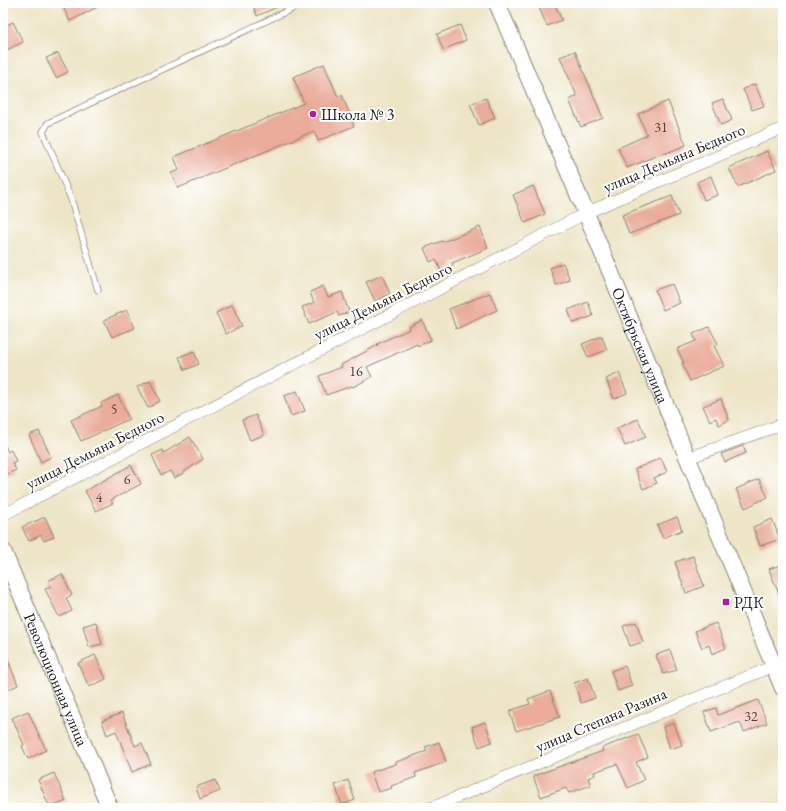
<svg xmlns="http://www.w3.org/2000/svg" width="786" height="811" font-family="'EB Garamond',serif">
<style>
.building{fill:#eaab9a}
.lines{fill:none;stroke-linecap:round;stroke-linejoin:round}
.lane-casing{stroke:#858072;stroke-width:7}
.street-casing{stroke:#858072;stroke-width:12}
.secondary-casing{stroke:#858072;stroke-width:18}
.lane{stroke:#fff;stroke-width:5.5}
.street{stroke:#fff;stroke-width:11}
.secondary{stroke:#fff;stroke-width:16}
.poi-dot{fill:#b5179e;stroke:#fff;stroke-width:1.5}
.labels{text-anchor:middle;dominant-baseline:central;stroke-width:4;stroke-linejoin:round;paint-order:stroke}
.number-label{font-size:14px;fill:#50403c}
.poi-label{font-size:16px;fill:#1c1c1c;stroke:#fff;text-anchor:start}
.street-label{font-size:16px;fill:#1c1c1c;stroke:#fff}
</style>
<rect width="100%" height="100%" fill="#fff"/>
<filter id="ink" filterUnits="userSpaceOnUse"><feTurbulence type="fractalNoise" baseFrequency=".025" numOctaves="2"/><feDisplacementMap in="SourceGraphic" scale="8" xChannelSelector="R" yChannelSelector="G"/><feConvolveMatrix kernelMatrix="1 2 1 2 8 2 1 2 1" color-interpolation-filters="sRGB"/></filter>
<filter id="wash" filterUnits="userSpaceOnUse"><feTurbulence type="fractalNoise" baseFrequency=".012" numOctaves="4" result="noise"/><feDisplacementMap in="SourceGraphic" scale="16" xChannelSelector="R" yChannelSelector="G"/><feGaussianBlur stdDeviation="0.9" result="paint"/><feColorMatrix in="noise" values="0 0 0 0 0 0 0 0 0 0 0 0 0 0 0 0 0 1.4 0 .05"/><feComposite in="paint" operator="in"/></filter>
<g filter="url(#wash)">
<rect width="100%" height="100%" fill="#eee5c7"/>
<g id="blocks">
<g class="building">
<polygon points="61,3 105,3 70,21"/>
<polygon points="252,3 286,3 257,16"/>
<polygon points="537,3 554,3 562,20 547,26"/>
<polygon points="13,22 23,42 3,52 3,27"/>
<polygon points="460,25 466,40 443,50 437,34"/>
<polygon points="575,51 603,118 581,127 569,100 577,96 560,57"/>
<polygon points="58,53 68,72 56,78 46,58"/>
<polygon points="324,64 338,97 342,95 354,126 318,141 314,131 178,188 171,173 179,170 174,157 304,103 293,77"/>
<polygon points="755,84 764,106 752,110 743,89"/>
<polygon points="486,98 495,118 479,125 470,104"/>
<polygon points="723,99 732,120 721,125 712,103"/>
<polygon points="668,101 686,145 664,154 663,153 627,168 618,148 647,135 638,114"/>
<polygon points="767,151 776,170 738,187 729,168"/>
<polygon points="711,176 718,195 704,200 697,182"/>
<polygon points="533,186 545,214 525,223 513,195"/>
<polygon points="672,196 679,215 629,234 622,215"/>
<polygon points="480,227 488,248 452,263 453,266 441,271 436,259 430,262 424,248 442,241 443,242"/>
<polygon points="563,263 570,280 556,285 550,268"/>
<polygon points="382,275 390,294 375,301 366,282"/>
<polygon points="672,284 680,303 663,310 655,290"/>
<polygon points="323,286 328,297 342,292 349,312 339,316 337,312 309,324 302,307 314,303 310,292"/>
<polygon points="490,293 497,310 456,329 449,309"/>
<polygon points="588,302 593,316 573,323 568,310"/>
<polygon points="232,305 242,326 226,334 216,313"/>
<polygon points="127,310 135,328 112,337 104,320"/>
<polygon points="422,320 431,340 418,346 417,344 367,367 372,377 353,387 352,386 326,395 319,376 342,367 341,365 378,345 377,344 410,329 409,327"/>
<polygon points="709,327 718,344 714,346 724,366 690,381 682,363 684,363 677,349 696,341 693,334"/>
<polygon points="602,336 607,350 588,357 582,344"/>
<polygon points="194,351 199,364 185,370 179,357"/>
<polygon points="619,373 627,393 614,399 606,379"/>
<polygon points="150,381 160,401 148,408 137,387"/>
<polygon points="297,391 305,411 291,416 284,396"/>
<polygon points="118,395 129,419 81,441 71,420 102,406 101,403"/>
<polygon points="721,399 729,420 719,425 716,418 710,421 703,406"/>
<polygon points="256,415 264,435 250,440 242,420"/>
<polygon points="638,419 646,437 625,446 617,428"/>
<polygon points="39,431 51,457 41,462 29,435"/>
<polygon points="190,437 203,459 184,472 184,473 174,478 170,471 161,475 152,455 163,450 164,453"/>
<polygon points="3,441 8,452 11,450 16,461 12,463 16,470 3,476"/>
<polygon points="743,446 746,453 725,462 721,454"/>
<polygon points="661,458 667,472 654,478 657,483 643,489 635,469"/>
<polygon points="131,465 141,484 111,500 113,503 96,511 85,491"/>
<polygon points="759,479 768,497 745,508 736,489"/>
<polygon points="45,517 54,537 44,541 41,535 29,541 22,527"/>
<polygon points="677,517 682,530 663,538 657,525"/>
<polygon points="772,519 780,539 760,546 753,527"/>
<polygon points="693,556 704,586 686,593 675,562"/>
<polygon points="783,564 783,602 782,602 769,569"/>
<polygon points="62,574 72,595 66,598 72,611 59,617 45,589 51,586 48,581"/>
<polygon points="96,622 102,644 89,647 83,626"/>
<polygon points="636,622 643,642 630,646 623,626"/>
<polygon points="716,623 726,648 712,654 709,645 702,648 695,631"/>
<polygon points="3,648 18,685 3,692"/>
<polygon points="670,650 677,670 663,674 656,655"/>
<polygon points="95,655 106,679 89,687 78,663"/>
<polygon points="625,666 632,686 618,691 611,671"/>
<polygon points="588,678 595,698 581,703 574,683"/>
<polygon points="550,691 560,717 516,731 509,711 530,704 528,699"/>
<polygon points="758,700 767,723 744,732 740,722 711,732 704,712 716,708 718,715"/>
<polygon points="28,711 46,750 28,759 22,746 24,745 12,718"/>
<polygon points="122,713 135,746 142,743 151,764 132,772 116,731 107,735 102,721"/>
<polygon points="485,722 492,742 479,747 472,727"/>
<polygon points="674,723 682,745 670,749 663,727"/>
<polygon points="638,734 648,757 636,762 644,780 628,788 617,764 594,772 595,775 588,778 591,785 569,793 566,788 541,797 533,776 603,751 602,748"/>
<polygon points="439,742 446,762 415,773 416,777 391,786 392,788 378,792 371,772 396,764 396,762 427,751 425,747"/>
<polygon points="54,773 66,801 50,808 38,780"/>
<polygon points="215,780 220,791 200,799 196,787"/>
<polygon points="348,780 355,800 342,805 335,785"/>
</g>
</g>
</g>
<g filter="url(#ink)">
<use href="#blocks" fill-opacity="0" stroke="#858072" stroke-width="1"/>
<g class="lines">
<g class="lane-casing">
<polyline id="lane" points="98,290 71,199 43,132 48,123 298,6 297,3"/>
</g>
<g class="street-casing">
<g id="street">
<polyline points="688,458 783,424"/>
<polyline points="3,515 586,213 783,128"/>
<polyline points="431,808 783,662"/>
</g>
</g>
<g class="secondary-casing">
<g id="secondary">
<path id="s1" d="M497,3l89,210 197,475"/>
<path id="s2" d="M3,551l107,257"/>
</g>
</g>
<use href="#lane" class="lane"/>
<use href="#street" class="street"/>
<use href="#secondary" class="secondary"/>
</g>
</g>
<g class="poi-dot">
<circle cx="313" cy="114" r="4"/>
<rect x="722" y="598" width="8" height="8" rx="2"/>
</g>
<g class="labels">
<g class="number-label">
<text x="661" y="127">31</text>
<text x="356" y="371">16</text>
<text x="114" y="409">5</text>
<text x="127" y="479">6</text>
<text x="99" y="497">4</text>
<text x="751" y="716">32</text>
</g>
<g class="poi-label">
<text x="321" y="114">Школа № 3</text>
<text x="734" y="602">РДК</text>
</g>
<g class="street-label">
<text transform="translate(674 158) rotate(-23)">улица Демьяна Бедного</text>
<text transform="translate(383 301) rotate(-27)">улица Демьяна Бедного</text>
<text stroke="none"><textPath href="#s1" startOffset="371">Октябрьская улица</textPath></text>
<text transform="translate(95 450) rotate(-27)">улица Демьяна Бедного</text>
<text stroke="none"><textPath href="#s2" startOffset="139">Революционная улица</textPath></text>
<text transform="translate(601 720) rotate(-23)">улица Степана Разина</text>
</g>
</g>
<rect width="786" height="811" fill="none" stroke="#fff" stroke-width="16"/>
</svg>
